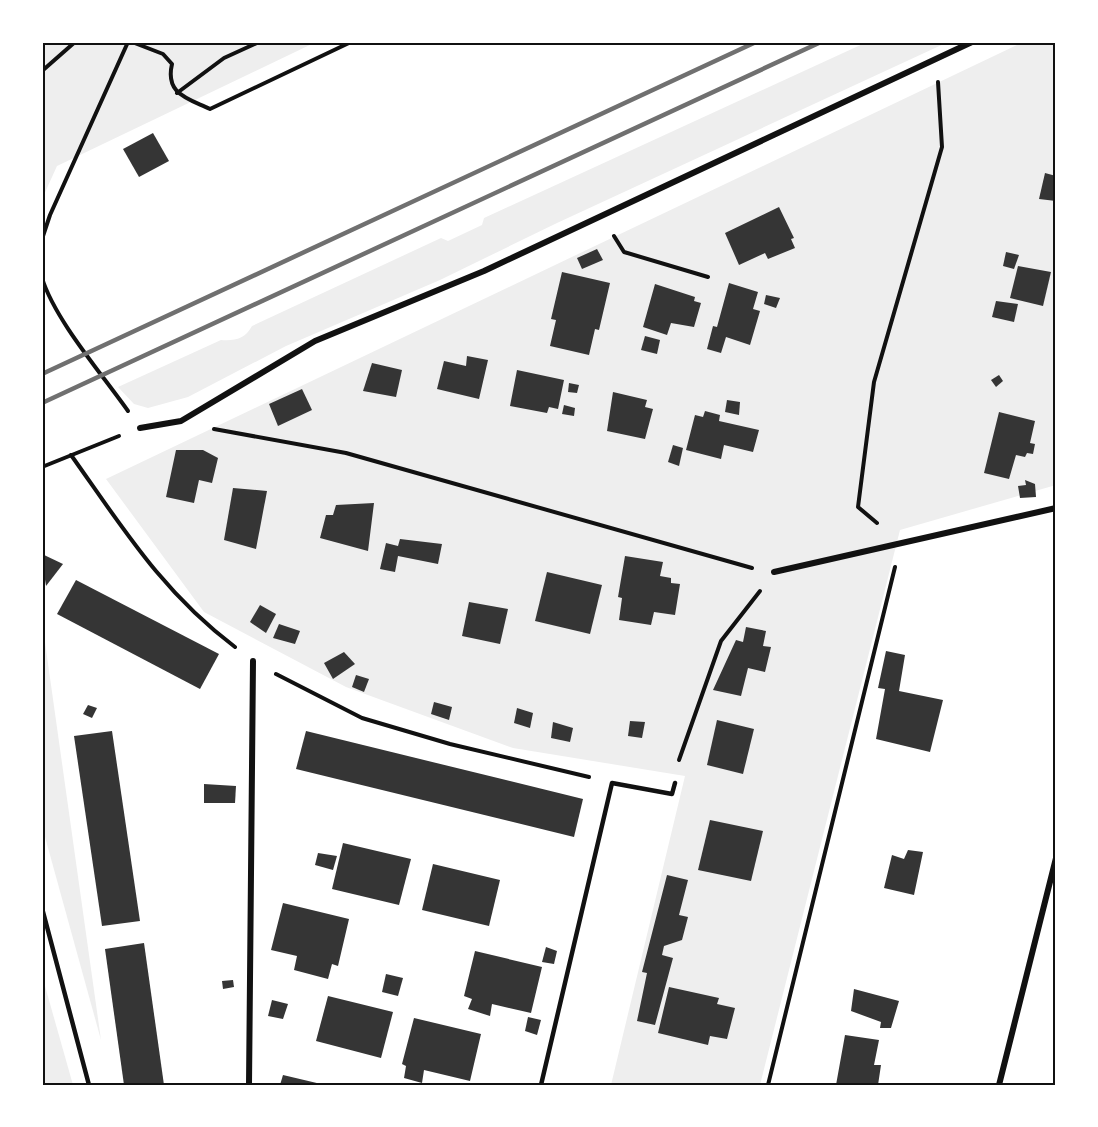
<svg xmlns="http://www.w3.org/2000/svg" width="1098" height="1127" font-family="'Fira Sans Condensed',sans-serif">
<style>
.green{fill:#eee}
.building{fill:#353535}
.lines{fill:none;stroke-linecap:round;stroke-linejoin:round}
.path{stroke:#111;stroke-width:4}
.service{stroke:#111;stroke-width:4.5}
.minor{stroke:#111;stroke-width:6}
.rail{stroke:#707070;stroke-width:4.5}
.neatline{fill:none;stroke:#111;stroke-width:2}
</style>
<rect width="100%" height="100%" fill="#fff"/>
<g class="green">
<polygon points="42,42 316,42 57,166 42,199"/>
<path d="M867,42h81l-391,181 -117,57 -154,66 -98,51 -40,11 -14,-4 -16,-17 103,-47c14,1 24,-1 31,-14l189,-88 7,3 34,-16 2,-7z"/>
<polygon points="1023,42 1056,42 1056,485 900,530 760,1085 611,1085 685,776 513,748 346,687 204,612 106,479"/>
<polygon points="42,621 101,1040 42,826"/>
<polygon points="42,979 43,979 73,1085 42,1085"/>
</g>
<g class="building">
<polygon points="153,133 169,161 139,177 123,149"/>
<polygon points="1045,173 1056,176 1056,201 1039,199"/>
<polygon points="779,207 794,238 791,239 795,248 768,259 765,253 739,265 725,233"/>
<polygon points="597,249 603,260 582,269 577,258"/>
<polygon points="1006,252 1019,255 1014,269 1003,266"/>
<polygon points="1018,266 1051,272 1043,306 1010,298"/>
<polygon points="562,272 610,283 599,330 595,329 589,355 550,346 556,320 551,319"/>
<polygon points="729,283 758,292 753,309 760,311 750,345 726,337 721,353 707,349 713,326 717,327"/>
<polygon points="655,284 695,297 694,301 701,303 694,327 671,323 667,335 643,327"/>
<polygon points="766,295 780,298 776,308 764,304"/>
<polygon points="996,301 1018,304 1014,322 992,317"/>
<polygon points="645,336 660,340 657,354 641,350"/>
<polygon points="467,356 488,360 479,399 437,389 444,361 466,366"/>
<polygon points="372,363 402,370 396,397 363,391"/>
<polygon points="517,370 564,380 558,409 549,407 547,413 510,406"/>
<polygon points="999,375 1003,381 996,387 991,380"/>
<polygon points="569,383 579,385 577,393 568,392"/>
<polygon points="302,389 312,410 278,426 269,404"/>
<polygon points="613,392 647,400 645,407 653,409 645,439 607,431"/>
<polygon points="727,400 740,402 739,415 725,412"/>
<polygon points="564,405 575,408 574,416 562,414"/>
<polygon points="705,411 720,415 719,421 759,430 753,452 724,445 721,459 686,450 695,415 703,417"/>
<polygon points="999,412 1035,421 1030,443 1035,444 1033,454 1027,453 1025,457 1016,455 1009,479 984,473"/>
<polygon points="673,445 683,448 679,466 668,462"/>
<polygon points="176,450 203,450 218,458 212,483 199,480 194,503 166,497"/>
<polygon points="1025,480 1035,484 1036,497 1020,498 1018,486 1026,485"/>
<polygon points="233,488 267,491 256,549 224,540"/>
<polygon points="374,503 368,551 320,538 326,515 333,515 336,505"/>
<polygon points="400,539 442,544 438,564 398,556 395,572 380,569 386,543 398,546"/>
<polygon points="42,554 63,564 46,586 42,560"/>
<polygon points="625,556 663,562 660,576 671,578 671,583 680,584 675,615 654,612 651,625 619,620 622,598 618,597"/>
<polygon points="547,572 602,585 590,634 535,621"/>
<polygon points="76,580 219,654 200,689 57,614"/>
<polygon points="469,602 508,609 500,644 462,636"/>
<polygon points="260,605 276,614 266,633 250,622"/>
<polygon points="279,624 300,631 295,644 273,638"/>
<polygon points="746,627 766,631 763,646 771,647 765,672 748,668 741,696 713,690 736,640 743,642"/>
<polygon points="886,651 905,655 899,691 943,700 930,752 876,739 885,689 878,688"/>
<polygon points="344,652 355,664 333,679 324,663"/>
<polygon points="356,675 369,679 364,692 352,687"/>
<polygon points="434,702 452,707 449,720 431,714"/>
<polygon points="88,705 97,708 92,718 83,714"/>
<polygon points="517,708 533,713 530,728 514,723"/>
<polygon points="717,720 754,729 743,774 707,765"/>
<polygon points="630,721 645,722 642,738 628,736"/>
<polygon points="553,722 573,728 570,742 551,738"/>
<polygon points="112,731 140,921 102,926 74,736"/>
<polygon points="306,731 583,799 574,837 296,769"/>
<polygon points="204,784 236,786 235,803 204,803"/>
<polygon points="710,820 763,831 751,881 698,870"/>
<polygon points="343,843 411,859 399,905 332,889"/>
<polygon points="908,850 923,852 914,895 884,888 892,855 904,859"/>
<polygon points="318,853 337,856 333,870 315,865"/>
<polygon points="433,864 500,880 489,926 422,910"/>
<polygon points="667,875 688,880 679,915 688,917 682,940 664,946 662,955 673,958 655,1025 637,1021 647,973 642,972"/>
<polygon points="283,903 349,919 338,966 332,964 328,979 294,970 297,956 271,950"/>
<polygon points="144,943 164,1085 124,1085 105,949"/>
<polygon points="546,947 557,951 554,964 542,962"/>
<polygon points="475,951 542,967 531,1013 492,1004 490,1016 468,1009 472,999 464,996"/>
<polygon points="386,974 403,978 398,996 382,992"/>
<polygon points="233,980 234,987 223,989 222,981"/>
<polygon points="669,987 719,998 717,1004 735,1008 727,1039 710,1036 708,1045 658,1033"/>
<polygon points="854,989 899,1001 891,1028 880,1028 881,1022 851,1011"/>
<polygon points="328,996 393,1012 381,1058 316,1041"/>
<polygon points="272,1000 288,1004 283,1019 268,1016"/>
<polygon points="528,1017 541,1020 537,1035 525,1031"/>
<polygon points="414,1018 481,1034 470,1081 424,1070 422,1083 404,1078 406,1066 402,1064"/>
<polygon points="845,1035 879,1040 874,1065 881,1065 878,1085 836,1085"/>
<polygon points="283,1075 321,1084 320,1085 280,1085"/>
</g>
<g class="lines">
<g class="path">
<path d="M132,42l31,12 9,10c-7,30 15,34 38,45l141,-67"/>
<polyline points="42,71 75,42"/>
<polyline points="177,93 224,58 259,42"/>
<polyline points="614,236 624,252 708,277"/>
<polyline points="42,239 50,215 128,42"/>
<path d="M42,278c13,42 60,96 86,133"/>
<polyline points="214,429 346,453 752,568"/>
<path d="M71,455c52,73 91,137 164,192"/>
<polyline points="42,467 119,436"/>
<polyline points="877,523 858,507 874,382 942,147 938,82"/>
<polyline points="276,674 362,718 450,744 589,777"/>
<polyline points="679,760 721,641 760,591"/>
<polyline points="768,1085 895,567"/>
</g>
<g class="service">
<polyline points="42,908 89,1085"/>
<polyline points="541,1085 612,783 672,794 675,783"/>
</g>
<g class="minor">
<polyline points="140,428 181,421 315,341 484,271 972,42"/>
<polyline points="774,572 1056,508"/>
<polyline points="249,1085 253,661"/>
<polyline points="999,1085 1056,858"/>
</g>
<g class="rail">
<polyline points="42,374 756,42"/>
<polyline points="42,403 821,42"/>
</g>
</g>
<rect width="1098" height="1127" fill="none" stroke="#ffffff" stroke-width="87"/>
<rect x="44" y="44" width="1010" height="1040" class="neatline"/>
</svg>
